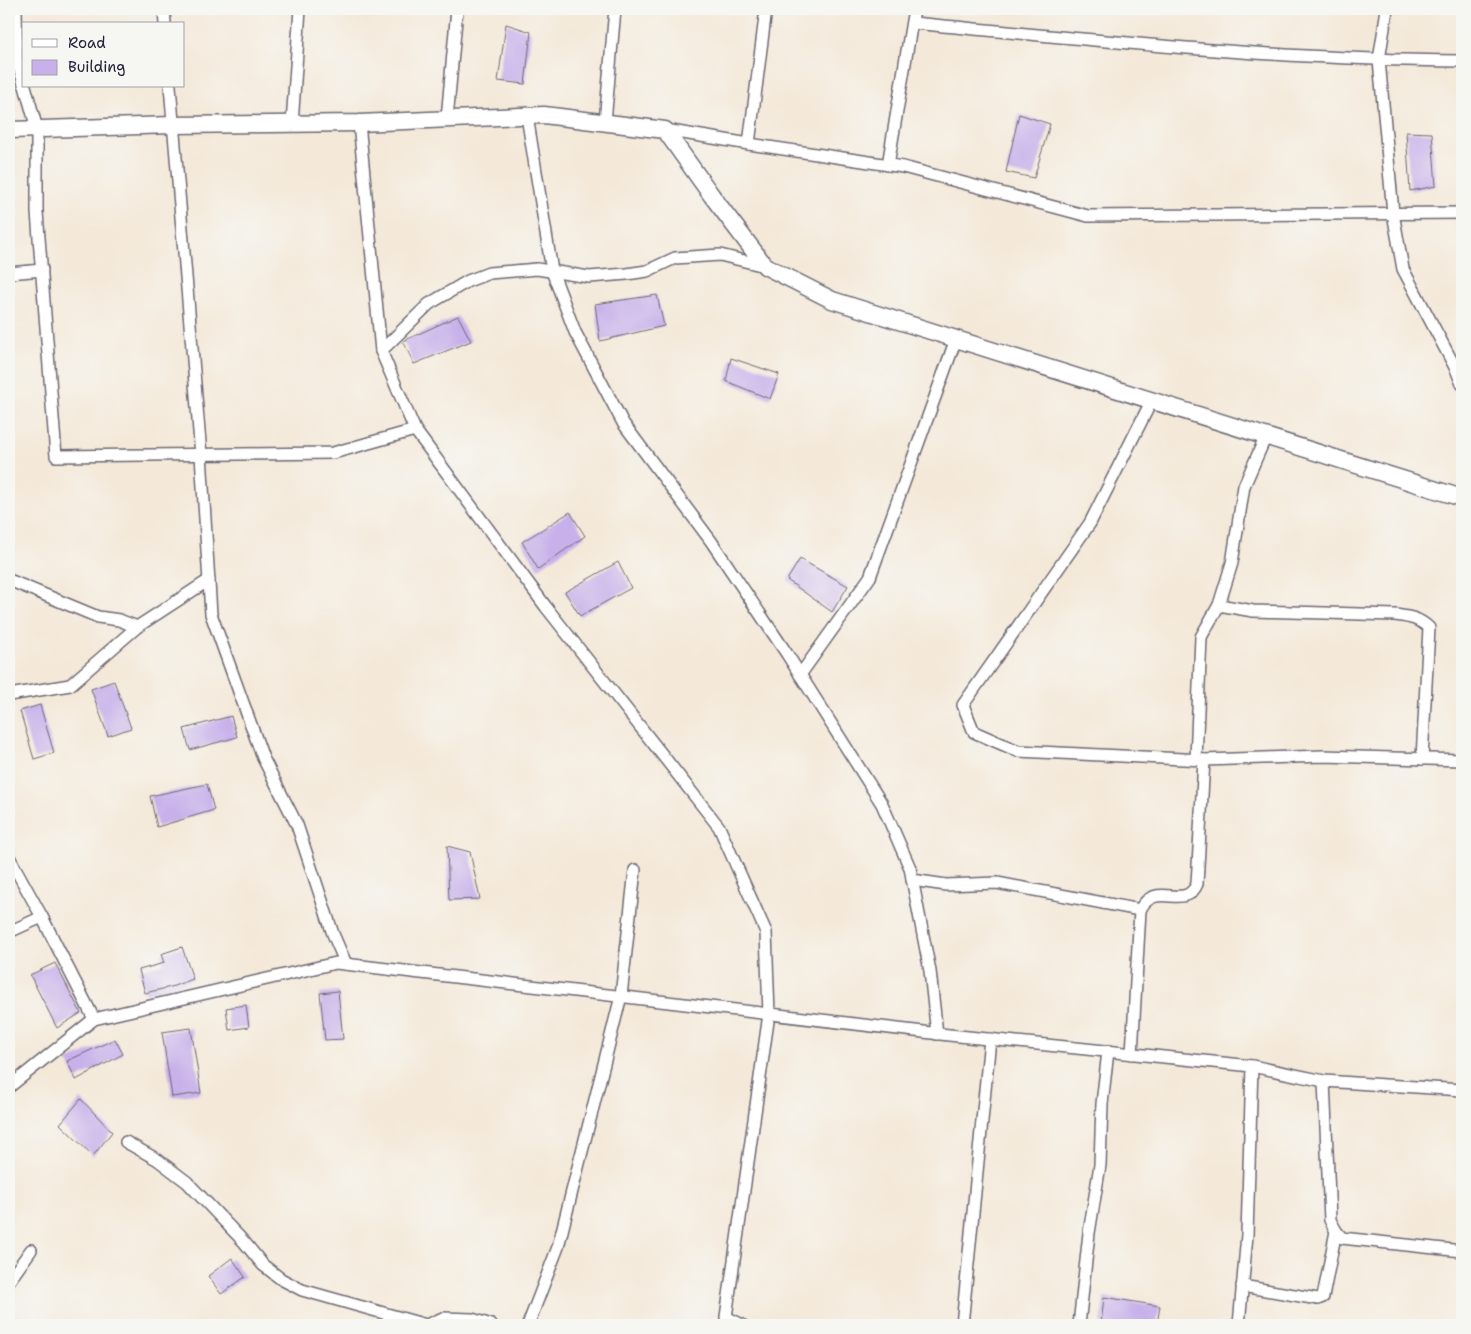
<svg xmlns="http://www.w3.org/2000/svg" width="1471" height="1334" font-family="'Shantell Sans',sans-serif">
<style>
.building{fill:#c8b1ea}
.lines{fill:none;stroke-linecap:round;stroke-linejoin:round}
.street-casing{stroke:#6c6872;stroke-width:14}
.secondary-casing{stroke:#6c6872;stroke-width:19}
.street{stroke:#fff;stroke-width:11}
.secondary{stroke:#fff;stroke-width:16}
</style>
<rect width="100%" height="100%" fill="#f6f6f2"/>
<filter id="ink" filterUnits="userSpaceOnUse"><feTurbulence type="fractalNoise" baseFrequency=".02" numOctaves="2"/><feDisplacementMap in="SourceGraphic" scale="10" xChannelSelector="R" yChannelSelector="G"/><feConvolveMatrix kernelMatrix="1 2 1 2 8 2 1 2 1" color-interpolation-filters="sRGB"/></filter>
<filter id="wash" filterUnits="userSpaceOnUse"><feTurbulence type="fractalNoise" baseFrequency=".0096" numOctaves="4" result="noise"/><feDisplacementMap in="SourceGraphic" scale="20" xChannelSelector="R" yChannelSelector="G"/><feGaussianBlur stdDeviation="1.12" result="paint"/><feColorMatrix in="noise" values="0 0 0 0 0 0 0 0 0 0 0 0 0 0 0 0 0 1.4 0 .05"/><feComposite in="paint" operator="in"/></filter>
<g filter="url(#wash)">
<rect width="100%" height="100%" fill="#f4e9d9"/>
<g id="blocks">
<g class="building">
<polygon points="506,24 531,32 525,84 498,81"/>
<polygon points="1019,114 1050,124 1034,178 1006,172"/>
<polygon points="1406,132 1432,133 1436,186 1410,191"/>
<polygon points="657,295 664,326 600,341 595,304"/>
<polygon points="458,316 471,341 414,364 403,341"/>
<polygon points="731,358 779,374 770,399 726,381"/>
<polygon points="570,512 585,536 538,569 522,542"/>
<polygon points="800,559 848,586 832,612 787,580"/>
<polygon points="618,562 631,588 580,616 565,592"/>
<polygon points="114,681 131,728 108,736 91,689"/>
<polygon points="40,705 54,753 34,759 20,711"/>
<polygon points="231,716 237,737 190,750 184,729"/>
<polygon points="207,784 214,810 157,827 150,796"/>
<polygon points="447,846 470,852 480,899 449,900"/>
<polygon points="182,947 193,979 171,987 145,993 139,970 164,963 161,954"/>
<polygon points="55,963 81,1013 57,1028 30,975"/>
<polygon points="338,991 343,1039 325,1040 320,993"/>
<polygon points="246,1005 249,1027 229,1030 226,1008"/>
<polygon points="191,1028 201,1093 172,1097 162,1032"/>
<polygon points="115,1039 123,1054 76,1080 67,1061"/>
<polygon points="81,1099 112,1132 93,1156 60,1124"/>
<polygon points="232,1258 245,1277 221,1294 208,1276"/>
<polygon points="1104,1297 1160,1306 1157,1325 1101,1325"/>
</g>
</g>
</g>
<g filter="url(#ink)">
<use href="#blocks" fill-opacity="0" stroke="#6c6872" stroke-width="1"/>
<g class="lines">
<g class="street-casing">
<g id="street">
<polyline points="16,9 17,60 24,84"/>
<polyline points="164,9 165,24"/>
<polyline points="1387,9 1379,60 1393,213 1403,269 1456,369 1462,384"/>
<path d="M912,23c183,17 366,37 550,38"/>
<polyline points="25,86 37,129 37,212 56,456 333,453 415,430"/>
<polyline points="170,86 201,455 211,614 263,758 297,825 333,934 346,964"/>
<polyline points="527,116 552,271 575,332 623,423 711,541 787,654 882,804 910,868 930,971 937,1034"/>
<polyline points="447,119 457,9"/>
<polyline points="605,122 615,9"/>
<polyline points="359,123 381,351 415,430 546,607 719,827 766,932 769,1014 726,1317 742,1325"/>
<polyline points="292,124 300,9"/>
<polyline points="665,130 749,144 903,167 1088,216 1462,213"/>
<polyline points="749,144 766,9"/>
<polyline points="888,165 914,9"/>
<polyline points="9,273 42,270"/>
<polyline points="381,351 429,304 468,281 489,273 537,269 589,277 627,274 647,271 675,258 720,255 765,266"/>
<polyline points="1152,400 1090,523 963,705 974,732 1018,751 1204,760 1323,756 1462,760"/>
<polyline points="9,580 98,617 119,620 137,627"/>
<path d="M1219,605l34,6 142,4c14,2 24,3 34,13l-7,131"/>
<polyline points="800,675 870,577 956,339"/>
<polyline points="9,695 70,685 137,627 209,580"/>
<polyline points="1196,759 1201,637 1219,605 1232,563 1244,486 1266,436"/>
<polyline points="9,857 42,917"/>
<polyline points="912,880 946,885 997,883 1140,910"/>
<polyline points="9,932 42,917 94,1019"/>
<path d="M1132,1054l8,-144c15,-31 45,2 57,-26l7,-124"/>
<polyline points="1324,1081 1330,1220 1336,1231 1342,1238 1462,1251"/>
<polyline points="9,1087 94,1019 336,963 949,1035 1252,1066 1324,1081 1462,1090"/>
<polyline points="126,1142 158,1160 187,1182 245,1243 263,1265 281,1279 302,1290 426,1325"/>
<polyline points="9,1281 31,1250"/>
<polyline points="1242,1286 1318,1299 1323,1297 1336,1231"/>
<polyline points="427,1325 443,1318 472,1319 491,1325"/>
<polyline points="528,1325 558,1247 621,996 635,870"/>
<polyline points="962,1325 990,1039"/>
<polyline points="1079,1325 1089,1233 1100,1165 1102,1104 1108,1051"/>
<polyline points="1239,1325 1247,1235 1252,1066"/>
</g>
</g>
<g class="secondary-casing">
<polyline id="secondary" points="9,130 173,125 359,123 544,115 665,130 712,196 765,266 832,300 1462,498"/>
</g>
<use href="#street" class="street"/>
<use href="#secondary" class="secondary"/>
</g>
</g>
<rect width="1471" height="1334" fill="none" stroke="#f6f6f2" stroke-width="30"/>
<rect x="22" y="22" width="162" height="65" fill="#f6f6f2" stroke="#a1a1a9"/>
<rect x="32" y="39" width="25" height="8" fill="#ffffff" stroke="#a1a1a9"/>
<text x="68" y="48" font-size="15" fill="#22223b">Road</text>
<rect x="32" y="60" width="25" height="15" fill="#c8b1ea" stroke="#a1a1a9"/>
<text x="68" y="72" font-size="15" fill="#22223b">Building</text>
</svg>
